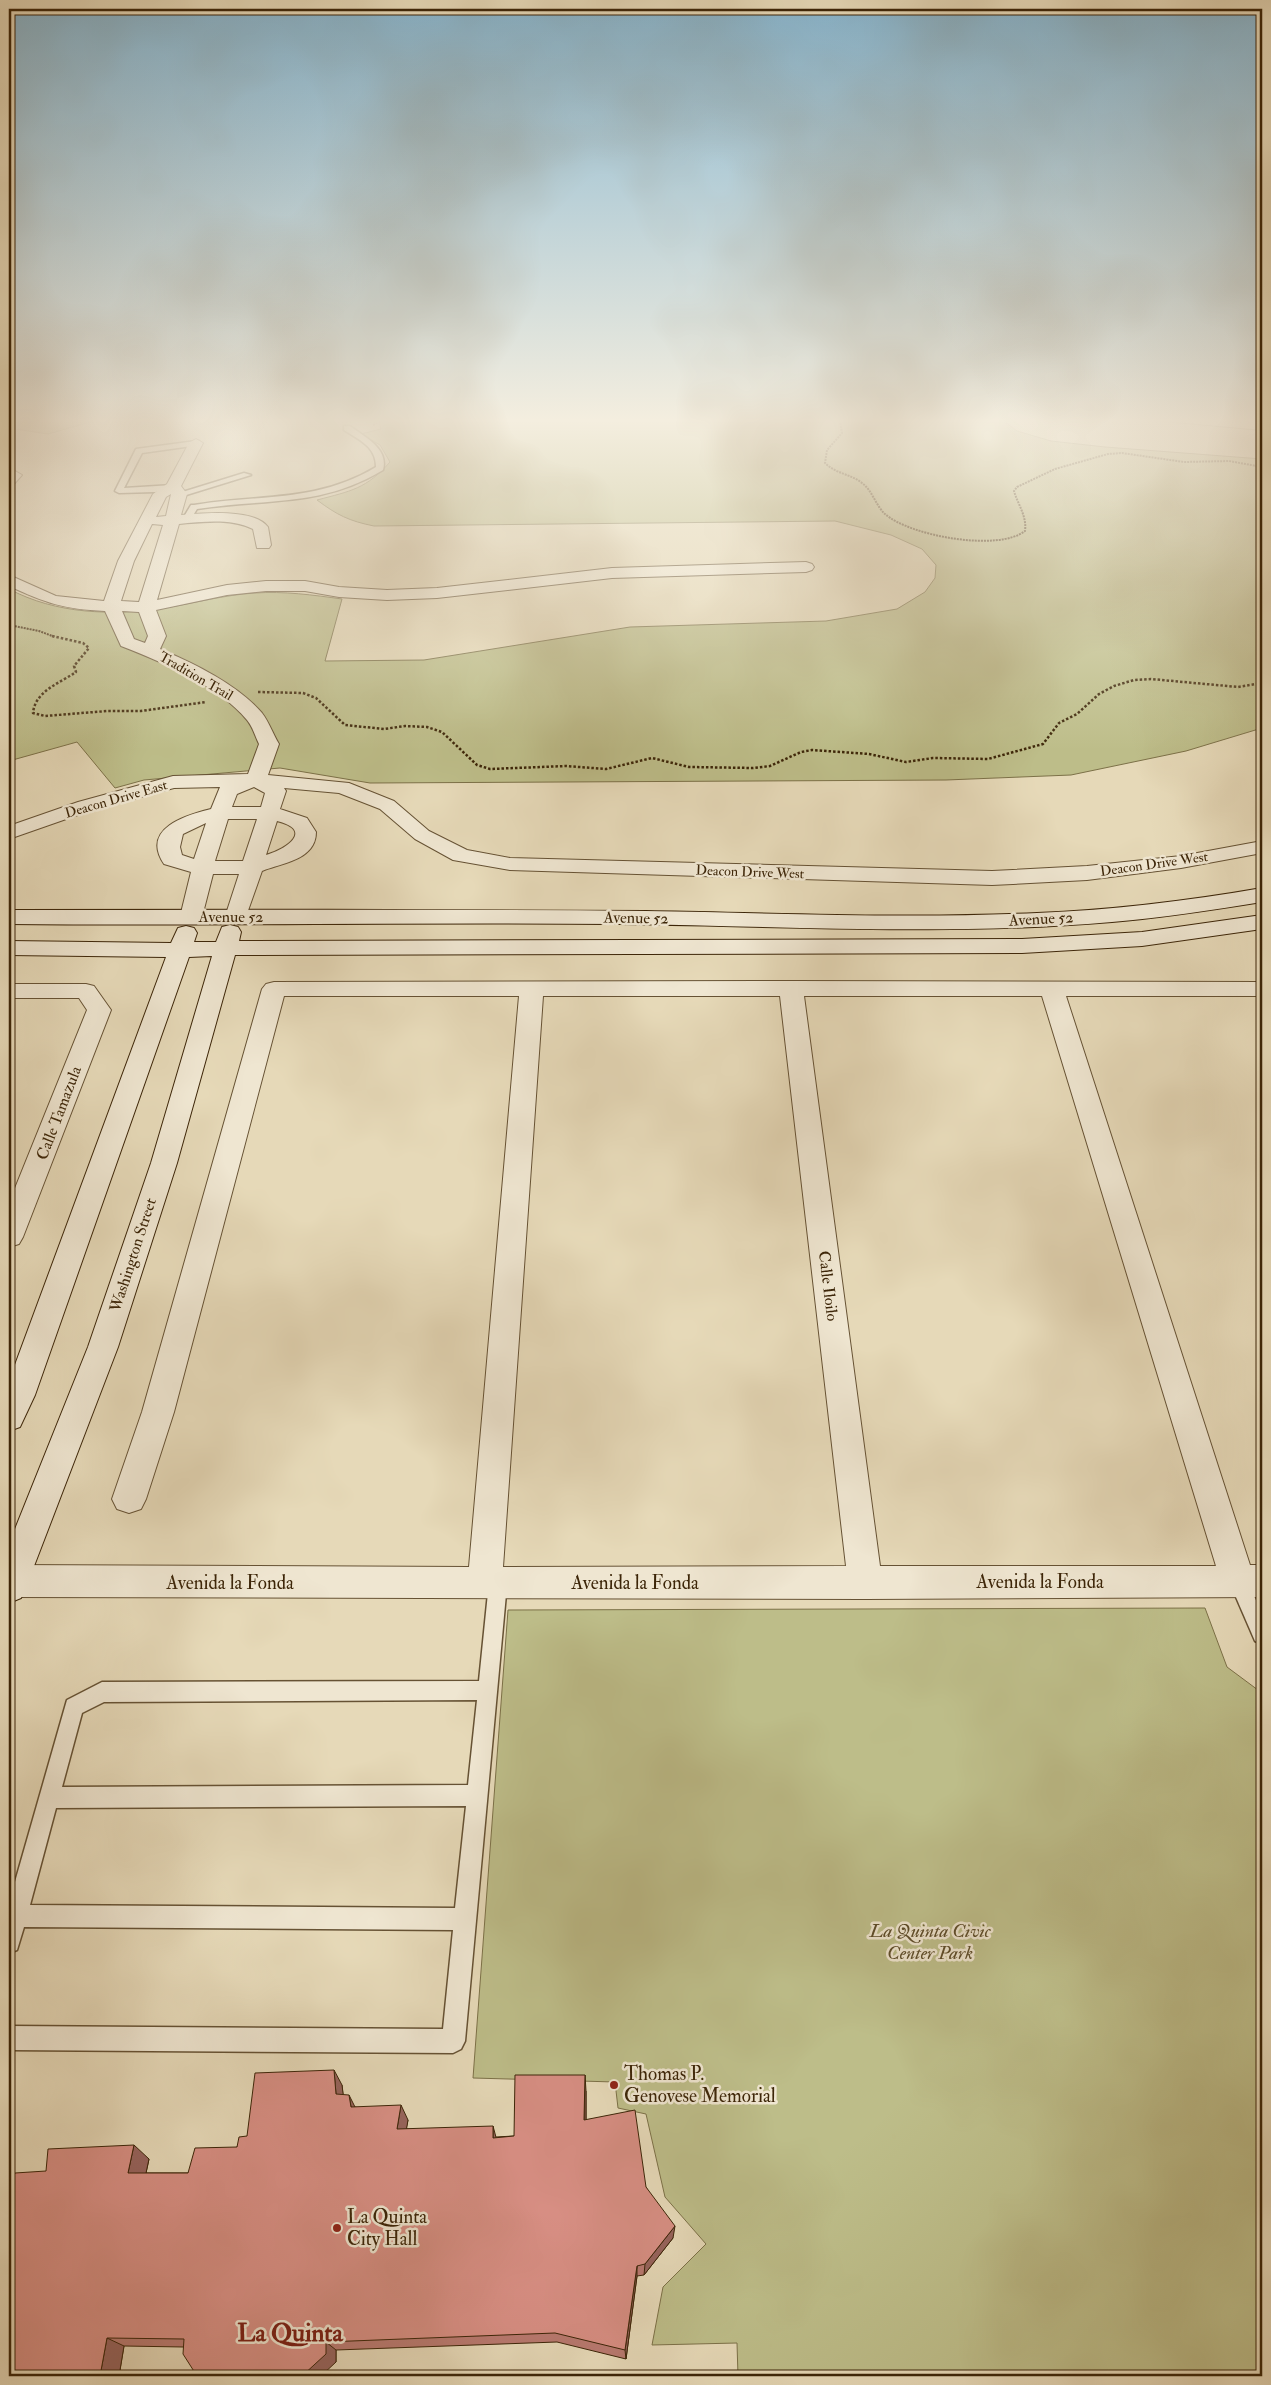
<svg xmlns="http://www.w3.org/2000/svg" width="1271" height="2385" font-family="'IM FELL Double Pica',serif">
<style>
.green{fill:#bdbd89;stroke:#7c7148}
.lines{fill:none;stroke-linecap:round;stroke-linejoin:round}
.service-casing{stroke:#665234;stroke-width:3}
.minor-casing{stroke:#665234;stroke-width:2}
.secondary-casing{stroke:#3c2508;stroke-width:2}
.path-far1{stroke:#3c2508;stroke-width:2;stroke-dasharray:2 1;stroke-linecap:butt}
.path{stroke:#3c2508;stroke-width:2.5;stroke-dasharray:2.5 2;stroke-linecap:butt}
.service{fill:#efe6d1;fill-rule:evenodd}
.minor{fill:#efe6d1;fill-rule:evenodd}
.secondary{fill:#efe6d1;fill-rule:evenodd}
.wall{fill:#b97a71;stroke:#3c2508}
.shaded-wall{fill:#96635c;stroke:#3c2508}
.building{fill:#d78e83;stroke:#3c2508}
.poi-dot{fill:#8f2418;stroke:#efe6d1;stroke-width:2}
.labels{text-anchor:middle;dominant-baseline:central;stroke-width:5;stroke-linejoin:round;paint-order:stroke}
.far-street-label{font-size:14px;fill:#3c2508;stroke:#efe6d1}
.street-label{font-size:16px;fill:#3c2508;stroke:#efe6d1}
.near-street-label{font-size:19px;fill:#3c2508;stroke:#efe6d1}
.near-park-label{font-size:19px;font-style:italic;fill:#5c4b28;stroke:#efe6d1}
.near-poi-label{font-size:19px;fill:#3c2508;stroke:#efe6d1;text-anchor:start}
.near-district-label{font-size:25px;font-weight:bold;fill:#7a1f14;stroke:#efe6d1}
</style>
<rect width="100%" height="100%" fill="#e6d9b8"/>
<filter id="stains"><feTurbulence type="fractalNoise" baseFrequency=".004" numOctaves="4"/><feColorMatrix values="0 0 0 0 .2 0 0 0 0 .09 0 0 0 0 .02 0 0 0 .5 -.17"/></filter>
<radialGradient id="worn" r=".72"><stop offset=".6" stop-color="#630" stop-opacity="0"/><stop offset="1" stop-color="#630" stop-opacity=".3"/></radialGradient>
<g class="green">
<polygon points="9,417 108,417 48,434 9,428"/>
<path d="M378,417h621l18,14 34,10 54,6 157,12v269l-76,23 -115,24 -125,5 -576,3 -90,-15 -136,12 -29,8 -38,-46 -68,19v-172c47,25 103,27 156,19 30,-5 59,-13 90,-15 29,-2 58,2 87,6l-17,62 99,-1 206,-33 196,-6 71,-12 28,-17 10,-14 1,-13 -14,-16 -31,-14 -56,-14 -461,5c-25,-5 -37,-11 -57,-26 34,-9 49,-11 73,-38l-10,-17 -19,-11 20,-5z"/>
<polygon points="1205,1608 1227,1667 1262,1693 1262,2376 738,2376 737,2343 652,2345 663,2287 706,2244 665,2197 646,2114 618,2108 615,2082 473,2078 508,1610"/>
</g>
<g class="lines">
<g class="service-casing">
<g id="service">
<path d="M344,426h6c14,11 39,22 33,44 -63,38 -117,28 -186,39l-8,13 -7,-2 9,-15h3c66,-11 122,-2 182,-38 0,-21 -17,-27 -32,-37z"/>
<polygon points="196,441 199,441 199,445 142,453 124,488 173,485 177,487 176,489 155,492 119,493 115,491 136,449"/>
<polygon points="244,473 251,475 183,496 176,494"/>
<polygon points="1238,1572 1245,1575 1262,1614 1262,1644 1255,1641 1229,1581 1231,1575"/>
<path d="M498,1574l7,3 2,6 -42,458 -4,8 -8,4 -444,-3v-24l434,3 10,-99 -429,-3 -7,23 -8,3v-50l58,-203 35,-18 377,-1 10,-98 2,-6zM477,1700l-9,85 -406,2 20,-74 22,-11zM466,1806l-11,102 -425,-3 26,-97z"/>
</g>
</g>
<g class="minor-casing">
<g id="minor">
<polygon points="1158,417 1212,417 1262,422 1262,430 1164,421"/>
<path d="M196,439l7,4 -22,43 6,8 -6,21c21,-2 73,-7 87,12l3,18 -2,3h-12l-4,-19c-23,-11 -50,-7 -74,-5l-22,76 70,-15 39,-4h39l34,6 48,3 50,-2 175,-20 194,-6 6,2 2,3 -2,3 -6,2 -194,6 -175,20 -50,2 -48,-3 -34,-6h-39l-39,4 -71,15 10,26 -6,13c35,15 77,35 102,64 7,9 11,21 17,31l-11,31 81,8 45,18 35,30 38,19 43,8 482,13 95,-5 94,-10 81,-15v12l-81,15 -94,12 -95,5 -482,-15 -57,-10 -38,-21 -35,-30 -41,-16 -55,-5 2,3 -6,18 27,9 9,14c0,28 -34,31 -54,39l-18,51 -8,2 -8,-2 -3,-5 14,-43h-26l-11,43 -3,5 -8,2 -8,-2 -3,-5 11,-45 -27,-8c-24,-36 23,-49 47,-55l9,-22 -46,1 -82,22 -83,29v-13l69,-24 95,-26 75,-2 11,-30c-4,-8 -6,-17 -12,-24 -29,-35 -85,-58 -126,-74l-16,-35c-42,-2 -59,-8 -96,-25v-11l47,21 48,5 14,-40 35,-67 14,-10 22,-41zM171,494l-5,22 -10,1 10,-20zM152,524l11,1 -24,77 -18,-1 13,-40zM122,611l17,1 9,24 -3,7 -11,-4zM254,787l11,6 -4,14h-29l5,-13zM228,819h29l-14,42h-28zM277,821c37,9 10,28 -11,34zM206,823l-12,36 -12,-4 -2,-8 3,-13z"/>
<polygon points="15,471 22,475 14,484 9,485 9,473"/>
<path d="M791,981l471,1v14h-196l184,569h12v32l-397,2 -856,-2v-32l460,2 50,-571h-235l-110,416 -28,87 -5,10 -12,4 -12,-4 -5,-10 30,-87 120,-423 4,-5 8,-2zM543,996h237l66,570 -343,1zM804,996h238l174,570h-336z"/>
<polygon points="9,984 86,984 94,986 111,1010 23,1237 19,1244 9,1247 9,1203 87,1010 79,998 9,998"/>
</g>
</g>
<g class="secondary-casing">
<g id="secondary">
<path d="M1262,888v14c-50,8 -100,16 -150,20 -163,14 -328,4 -492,2 -203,-2 -407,2 -611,0v-14c212,0 425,-1 637,1 130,2 260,8 391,2 75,-3 150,-12 225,-25z"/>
<polygon points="1262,915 1262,929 1142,946 1022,953 235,955 177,1163 118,1347 26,1587 21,1598 9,1603 9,1544 88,1347 151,1163 212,956 189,957 35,1395 20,1427 9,1431 9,1381 166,957 9,955 9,941 171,943 178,928 186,926 194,928 197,933 194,942 216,942 222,927 230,925 238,927 241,932 239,941 1022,939 1142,932"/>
</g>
</g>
<g class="path-far1">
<path d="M839,417l3,16 -15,17 -2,13c11,11 26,11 37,20 10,7 14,23 23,31 25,22 113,38 140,17 2,-15 -7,-26 -11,-40l3,-4 38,-18 53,-15 14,-1 62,9 45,-1 33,6"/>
<polyline points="373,425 384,419 383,417"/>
<polyline points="9,625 39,631 55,637"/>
</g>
<g class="path">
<path d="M52,636l31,7 6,5 -15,18 2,6c-16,11 -41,19 -43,41l12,3 62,-5h34l65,-9"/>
<polyline points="258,692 303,693 316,698 345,725 384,729 405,726 427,727 442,732 477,765 490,769 566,766 606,769 652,758 689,767 753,768 770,766 801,752 812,750 869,754 906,762 933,758 988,759 1043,744 1059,723 1077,714 1099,694 1114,686 1134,680 1151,679 1238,687 1262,683"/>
</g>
<use href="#service" class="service"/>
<use href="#minor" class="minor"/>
<use href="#secondary" class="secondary"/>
</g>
<polygon class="wall" points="342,2085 343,2095 355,2107 408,2120 406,2129 496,2137 514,2136 586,2091 586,2120 646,2187 673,2238 644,2275 637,2276 626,2359 557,2342 336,2350 336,2362 183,2347 124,2346 119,2376 9,2376 46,2171 149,2159 146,2173 188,2173 237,2147 247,2136"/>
<g class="shaded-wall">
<polygon points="334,2070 342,2085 345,2109 336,2094"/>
<polygon points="585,2075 586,2091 586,2135 584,2120"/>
<polygon points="349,2095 357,2111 351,2107"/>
<polygon points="401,2105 408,2120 404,2144 397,2129"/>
<polygon points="493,2126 497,2141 493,2138"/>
<polygon points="134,2145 149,2159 143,2187 128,2173"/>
<polygon points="675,2226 673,2238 644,2275 645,2264"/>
<polygon points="637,2266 637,2276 626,2359 625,2350"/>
<polygon points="107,2338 124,2346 119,2376 100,2376"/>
<polygon points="326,2342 336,2350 336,2362 321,2376 302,2376"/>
</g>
<polygon class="building" points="334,2070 336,2094 349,2095 351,2107 401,2105 397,2129 493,2126 493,2138 514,2136 515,2075 585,2075 584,2120 635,2110 646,2187 675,2226 645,2264 637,2266 625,2350 555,2333 326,2342 326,2354 302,2376 197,2376 183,2354 184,2339 107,2338 100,2376 9,2376 9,2192 15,2173 46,2171 48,2149 134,2145 128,2173 188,2173 195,2148 237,2147 239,2137 247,2136 255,2073"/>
<linearGradient id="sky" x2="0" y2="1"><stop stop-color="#87b6d0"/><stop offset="0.56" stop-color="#f4eedf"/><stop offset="1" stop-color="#f4eedf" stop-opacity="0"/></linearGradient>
<rect width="1271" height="751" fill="url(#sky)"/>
<g class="poi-dot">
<circle cx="614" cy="2085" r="5"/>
<circle cx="337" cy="2228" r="5"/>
</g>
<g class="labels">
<g class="far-street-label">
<text transform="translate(196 676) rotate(30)">Tradition Trail</text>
<text transform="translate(116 799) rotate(-16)">Deacon Drive East</text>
<text transform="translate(1154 864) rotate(-8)">Deacon Drive West</text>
<text transform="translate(750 872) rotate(2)">Deacon Drive West</text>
</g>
<g class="street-label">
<text x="231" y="917">Avenue 52</text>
<text transform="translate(636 918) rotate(1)">Avenue 52</text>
<text transform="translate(1041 919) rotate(-3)">Avenue 52</text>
<text transform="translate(59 1113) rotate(-69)">Calle Tamazula</text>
<text transform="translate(133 1255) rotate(-72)">Washington Street</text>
<text transform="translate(828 1286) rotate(83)">Calle Iloilo</text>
</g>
<g class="near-street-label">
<text x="1040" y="1582">Avenida la Fonda</text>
<text x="230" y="1583">Avenida la Fonda</text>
<text x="635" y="1583">Avenida la Fonda</text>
</g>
<g class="near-park-label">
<text x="930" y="1931">La Quinta Civic<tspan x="930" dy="22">Center Park</tspan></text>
</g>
<g class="near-poi-label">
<text x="624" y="2074">Thomas P.<tspan x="624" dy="22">Genovese Memorial</tspan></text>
<text x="347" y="2217">La Quinta<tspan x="347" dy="22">City Hall</tspan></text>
</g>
<g class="near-district-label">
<text x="290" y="2333">La Quinta</text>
</g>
</g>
<rect width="1271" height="2385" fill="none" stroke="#e6d9b8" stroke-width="30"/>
<rect x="10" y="10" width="1251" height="2365" fill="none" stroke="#3c2508" stroke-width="2.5"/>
<rect x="15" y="15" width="1241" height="2355" fill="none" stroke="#3c2508"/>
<rect width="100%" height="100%" filter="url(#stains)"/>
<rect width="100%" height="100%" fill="url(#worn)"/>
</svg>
